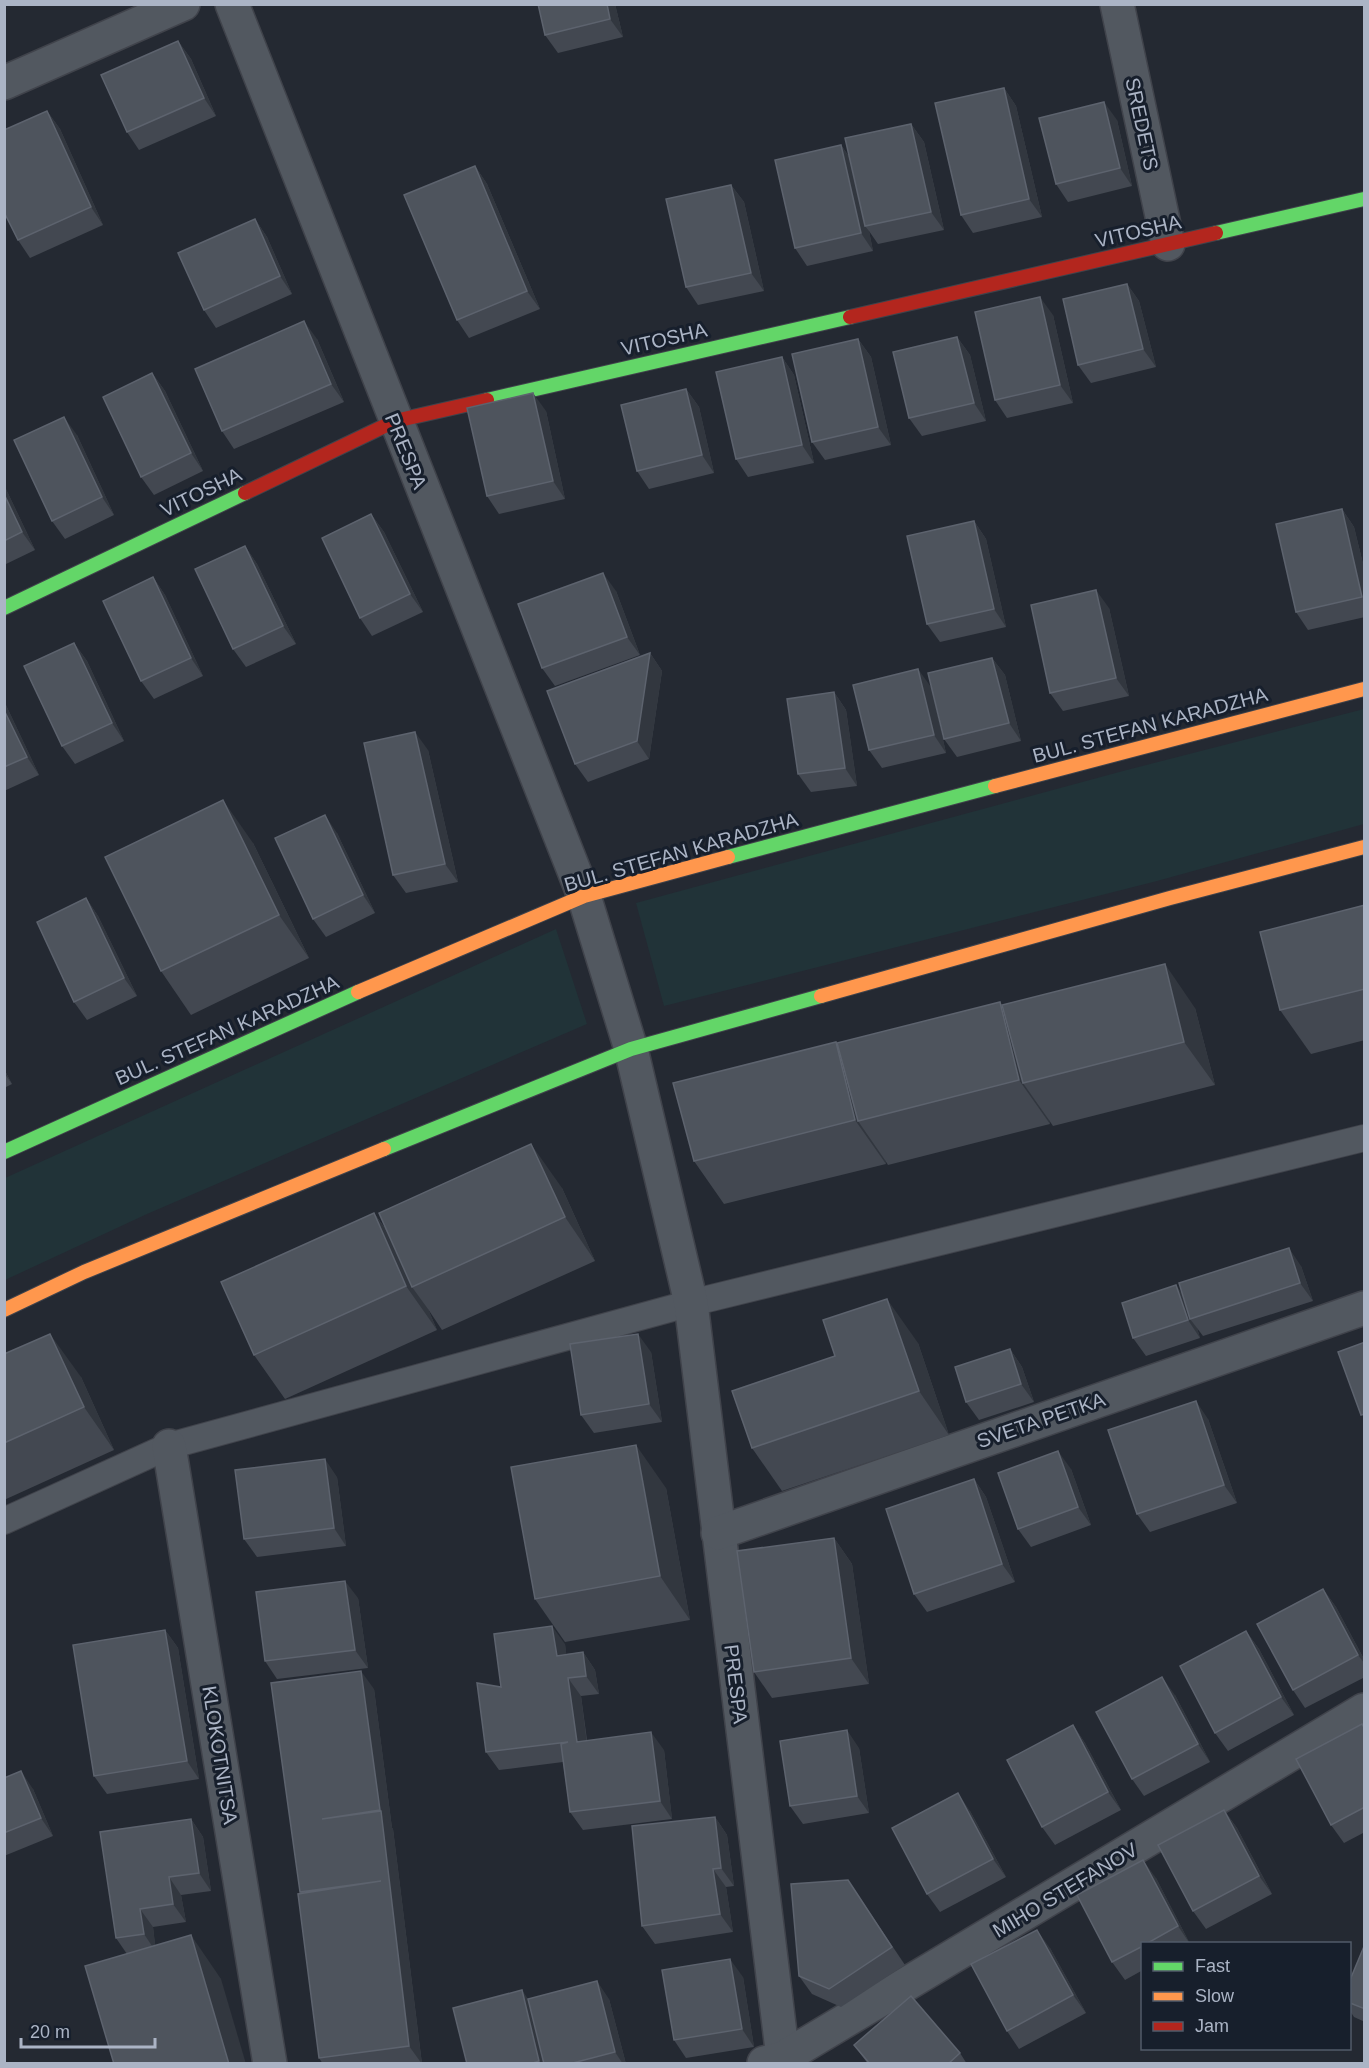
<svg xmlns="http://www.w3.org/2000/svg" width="1369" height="2068" font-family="Arial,sans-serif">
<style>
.green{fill:#213338}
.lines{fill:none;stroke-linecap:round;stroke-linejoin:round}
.lane-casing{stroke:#40434b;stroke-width:28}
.street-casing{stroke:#40434b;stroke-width:36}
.fast-casing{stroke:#40434b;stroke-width:16}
.slow-casing{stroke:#40434b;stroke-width:16}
.jam-casing{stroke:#40434b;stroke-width:16}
.lane{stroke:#525860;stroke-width:26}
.street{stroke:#525860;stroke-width:33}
.fast{stroke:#63d668;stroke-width:14}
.slow{stroke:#ff974d;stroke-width:14}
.jam{stroke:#b3261e;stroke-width:14}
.wall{fill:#434851}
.shaded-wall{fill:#32373f}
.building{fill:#4e545d;stroke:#5d636e;stroke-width:1.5}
.labels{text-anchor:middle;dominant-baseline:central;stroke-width:6;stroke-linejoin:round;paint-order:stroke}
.street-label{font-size:20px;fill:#abb4c5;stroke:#171f2c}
</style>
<rect width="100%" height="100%" fill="#242932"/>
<g class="green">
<polygon points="1364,709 1364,824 1157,881 664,1006 636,903 1123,771"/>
<polygon points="556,929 587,1024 147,1214 5,1280 5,1178"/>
</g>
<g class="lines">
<g class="lane-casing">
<polyline id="lane" points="4,1521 169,1446 691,1303 1364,1138"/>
</g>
<g class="street-casing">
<g id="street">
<polyline points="232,4 584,896 631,1049 691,1303 783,2058 788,2064"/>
<polyline points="1117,4 1168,244"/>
<polyline points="4,83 183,4"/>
<polyline points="169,1446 270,2064"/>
<polyline points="718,1533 1364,1308"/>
<polyline points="764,2063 783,2058 1364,1710"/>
</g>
</g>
<g class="fast-casing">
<g id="fast">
<polyline points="1216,233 1364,199"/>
<polyline points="487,400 850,317"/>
<polyline points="4,608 245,493"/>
<polyline points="728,857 995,786"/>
<polyline points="384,1149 631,1049 821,996"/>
<polyline points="4,1152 358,992"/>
</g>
</g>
<g class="slow-casing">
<g id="slow">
<polyline points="995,786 1364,689"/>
<polyline points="358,992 584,896 728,857"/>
<polyline points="821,996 1170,898 1364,847"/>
<polyline points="4,1310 84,1272 384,1149"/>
</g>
</g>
<g class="jam-casing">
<g id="jam">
<polyline points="850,317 1216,233"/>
<polyline points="245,493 395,421 487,400"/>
</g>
</g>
<use href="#lane" class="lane"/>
<use href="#street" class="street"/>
<use href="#fast" class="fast"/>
<use href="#slow" class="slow"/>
<use href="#jam" class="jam"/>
</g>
<g class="wall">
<polygon points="615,4 623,37 558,53 545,35"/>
<polygon points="178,41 191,59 216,116 139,150 127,132"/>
<polygon points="1004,88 1016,106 1042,217 973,233 961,215"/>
<polygon points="47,111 60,129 103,225 30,258 18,240"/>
<polygon points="1117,120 1132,186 1068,202 1056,184"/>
<polygon points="911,124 924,142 944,230 878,244 869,231 873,251 807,266 795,248 841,145 850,158"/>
<polygon points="475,166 487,184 540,309 469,338 457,320"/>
<polygon points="731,185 744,202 764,291 698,305 686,287"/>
<polygon points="255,219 267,237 292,294 216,328 204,310"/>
<polygon points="1127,284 1139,301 1156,367 1091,383 1078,365"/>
<polygon points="1053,315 1073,403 1007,418 995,400"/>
<polygon points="957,337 970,355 986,421 922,436 909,418"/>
<polygon points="317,339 344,402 234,449 222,431"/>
<polygon points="858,339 871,357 891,445 825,460 812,442"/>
<polygon points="782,357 794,375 814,463 748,477 736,459"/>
<polygon points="152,373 165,391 203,471 154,495 141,477"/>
<polygon points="686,389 699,407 714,473 649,489 637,471"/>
<polygon points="546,411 565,499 499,514 487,496"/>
<polygon points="77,435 114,515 65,539 52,521"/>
<polygon points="4,485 35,550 4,565"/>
<polygon points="1342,509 1354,527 1365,572 1365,617 1308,630 1296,612"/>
<polygon points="371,514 384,532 423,612 372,636 360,618"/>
<polygon points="974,521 986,539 1006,627 940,642 927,624"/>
<polygon points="245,546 257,564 296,644 246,667 233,649"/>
<polygon points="153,577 165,595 203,676 154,699 141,681"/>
<polygon points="616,591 640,655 555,686 542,668"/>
<polygon points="1109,608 1129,696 1063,711 1050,693"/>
<polygon points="74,643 87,661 124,741 75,764 62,746"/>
<polygon points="650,653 662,671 649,759 588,782 575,764"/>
<polygon points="992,658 1005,675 1021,741 957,757 944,739"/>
<polygon points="931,687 946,753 882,768 869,750"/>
<polygon points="834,692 846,710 857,786 811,792 798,774"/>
<polygon points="4,701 39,775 4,791"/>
<polygon points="428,750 458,882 406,893 393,875"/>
<polygon points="337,833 375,913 326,937 313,919"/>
<polygon points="253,843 309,958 191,1015 161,971"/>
<polygon points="86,898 98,916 137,996 87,1020 74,1002"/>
<polygon points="1365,905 1365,1040 1311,1054 1280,1010"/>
<polygon points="1000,1002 1003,1007 1195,1008 1215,1085 1053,1126 1049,1120 1050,1124 888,1165 885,1160 886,1164 724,1204 694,1161 838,1045"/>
<polygon points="4,1069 12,1084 4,1088"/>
<polygon points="562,1188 595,1261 442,1330 428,1309 437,1330 285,1399 254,1355 374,1213 387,1231"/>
<polygon points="1301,1266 1313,1301 1203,1336 1197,1328 1200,1338 1146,1356 1133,1338 1182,1293"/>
<polygon points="918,1343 949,1435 782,1491 752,1448"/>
<polygon points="1010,1349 1022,1367 1034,1402 979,1420 966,1402"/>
<polygon points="651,1352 662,1422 594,1433 581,1415"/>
<polygon points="4,1354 81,1377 114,1450 4,1500"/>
<polygon points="1208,1419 1237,1503 1150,1532 1137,1514"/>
<polygon points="1071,1469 1091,1525 1031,1547 1018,1529"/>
<polygon points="337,1477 346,1546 257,1557 244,1539"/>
<polygon points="974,1479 986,1497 1015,1582 927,1612 914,1594"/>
<polygon points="666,1488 690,1620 565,1642 535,1599"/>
<polygon points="834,1538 852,1564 869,1684 772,1698 754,1672"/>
<polygon points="1323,1589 1336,1607 1365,1661 1365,1677 1305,1708 1293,1690"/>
<polygon points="358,1598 368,1668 277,1679 265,1661"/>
<polygon points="165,1630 178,1648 199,1779 107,1794 94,1776"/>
<polygon points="1246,1631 1259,1649 1294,1715 1228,1751 1215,1733"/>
<polygon points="565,1644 566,1654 583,1652 595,1670 599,1694 581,1696 587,1740 664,1750 672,1819 583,1830 570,1812 563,1762 499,1770 486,1752 501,1687"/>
<polygon points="374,1689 392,1828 393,1829 422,2064 323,2064 319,2058 301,1893 300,1892"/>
<polygon points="1175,1695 1210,1762 1144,1796 1132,1779"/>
<polygon points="1362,1724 1365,1728 1365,1832 1344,1843 1331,1825"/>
<polygon points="1073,1725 1085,1743 1121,1810 1055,1845 1042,1827"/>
<polygon points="859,1748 869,1813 803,1824 790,1806"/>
<polygon points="4,1778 33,1789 53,1836 4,1856"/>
<polygon points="1224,1810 1237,1828 1272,1894 1206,1929 1193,1911"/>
<polygon points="970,1811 1006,1877 940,1912 927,1894"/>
<polygon points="715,1817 727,1835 734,1886 726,1887 733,1932 655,1944 642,1926"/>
<polygon points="191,1819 203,1837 211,1891 181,1895 186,1922 153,1927 155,1945 221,1979 127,1954 116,1938"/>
<polygon points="1156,1878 1190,1944 1143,1944 1143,1970 1125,1980 1112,1962"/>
<polygon points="848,1880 905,1965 841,2007 812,1994 799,1976"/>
<polygon points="1365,1944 1365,2022 1354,2017 1350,2011 1350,1980"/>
<polygon points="1050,1948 1086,2013 1019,2049 1007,2031"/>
<polygon points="743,1977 754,2047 686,2058 674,2040"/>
<polygon points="609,1999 626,2064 467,2064 528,2000"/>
<polygon points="854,2045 960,2053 967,2064 868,2064"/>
</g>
<g class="shaded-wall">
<polygon points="607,4 615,4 623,37 610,19"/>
<polygon points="178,41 191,59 216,116 204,98"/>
<polygon points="1004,88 1016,106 1042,217 1029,199"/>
<polygon points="1104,102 1117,120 1132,186 1120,168"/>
<polygon points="47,111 60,129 103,225 91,207"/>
<polygon points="911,124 924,142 944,230 931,212"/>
<polygon points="841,145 853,163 865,226 869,231 873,251 861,233"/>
<polygon points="475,166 487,184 540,309 527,291"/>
<polygon points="731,185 744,202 764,291 751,273"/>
<polygon points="255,219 267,237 292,294 280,276"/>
<polygon points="1127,284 1139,301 1156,367 1143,349"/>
<polygon points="1040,297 1053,315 1073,403 1060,385"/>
<polygon points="304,321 317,339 344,402 331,384"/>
<polygon points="957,337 970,355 986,421 974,403"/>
<polygon points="858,339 871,357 891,445 878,427"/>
<polygon points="782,357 794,375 814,463 802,445"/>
<polygon points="152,373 165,391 203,471 191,453"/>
<polygon points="686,389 699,407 714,473 702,455"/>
<polygon points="533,393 546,411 565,499 553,481"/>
<polygon points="64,417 77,435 114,515 102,497"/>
<polygon points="4,485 35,550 22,532 4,494"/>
<polygon points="1342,509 1354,527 1365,572 1365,601 1362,597"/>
<polygon points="371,514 384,532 423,612 410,594"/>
<polygon points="974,521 986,539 1006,627 994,609"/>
<polygon points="245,546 257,564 296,644 283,626"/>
<polygon points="603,573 616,591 640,655 627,637"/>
<polygon points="153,577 165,595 203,676 191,658"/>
<polygon points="1096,590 1109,608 1129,696 1116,678"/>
<polygon points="74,643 87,661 124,741 112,723"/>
<polygon points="650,653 662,671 649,759 637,741"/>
<polygon points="992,658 1005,675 1021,741 1009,723"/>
<polygon points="918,669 931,687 946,753 934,735"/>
<polygon points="834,692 846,710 857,786 845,768"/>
<polygon points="4,701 39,775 27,757 4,710"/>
<polygon points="415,732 428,750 458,882 445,864"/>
<polygon points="223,800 253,843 309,958 279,915"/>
<polygon points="325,815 337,833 375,913 363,895"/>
<polygon points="86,898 98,916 137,996 124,978"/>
<polygon points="1165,964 1195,1008 1215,1085 1184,1042"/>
<polygon points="1000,1002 1030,1046 1023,1083 1049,1120 1050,1124 1019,1080"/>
<polygon points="836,1042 866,1086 858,1121 885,1160 886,1164 855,1120"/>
<polygon points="4,1069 12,1084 4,1073"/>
<polygon points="531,1144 562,1188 595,1261 565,1217"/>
<polygon points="374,1213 404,1256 412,1287 428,1309 437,1330 406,1286"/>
<polygon points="1289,1248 1301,1266 1313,1301 1300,1283"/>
<polygon points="1176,1285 1189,1303 1190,1319 1197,1328 1200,1338 1188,1320"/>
<polygon points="887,1299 918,1343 949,1435 919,1391"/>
<polygon points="50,1334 81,1377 114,1450 84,1407"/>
<polygon points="638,1334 651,1352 662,1422 649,1404"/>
<polygon points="1010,1349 1022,1367 1034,1402 1021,1384"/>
<polygon points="1196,1401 1208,1419 1237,1503 1224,1485"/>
<polygon points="636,1445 666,1488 690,1620 660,1576"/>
<polygon points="1058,1451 1071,1469 1091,1525 1078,1507"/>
<polygon points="325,1459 337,1477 346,1546 334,1528"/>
<polygon points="974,1479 986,1497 1015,1582 1002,1564"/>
<polygon points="834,1538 852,1564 869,1684 851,1658"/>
<polygon points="345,1581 358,1598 368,1668 355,1650"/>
<polygon points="1323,1589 1336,1607 1365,1661 1365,1664 1358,1655"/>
<polygon points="552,1626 565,1644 569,1674 557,1656"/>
<polygon points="165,1630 178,1648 199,1779 187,1761"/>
<polygon points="1246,1631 1259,1649 1294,1715 1281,1697"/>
<polygon points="583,1652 595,1670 599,1694 586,1676"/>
<polygon points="361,1671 374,1689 392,1828 380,1810"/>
<polygon points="1162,1677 1175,1695 1210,1762 1198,1744"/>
<polygon points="568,1678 581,1696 589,1760 577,1742"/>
<polygon points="1073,1725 1085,1743 1121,1810 1108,1792"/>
<polygon points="847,1730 859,1748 869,1813 857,1796"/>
<polygon points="651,1732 664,1750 672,1819 660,1801"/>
<polygon points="21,1771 33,1789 53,1836 41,1818"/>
<polygon points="958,1793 970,1811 1006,1877 993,1859"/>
<polygon points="1224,1810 1237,1828 1272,1894 1259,1876"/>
<polygon points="381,1811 393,1829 422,2064 409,2046"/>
<polygon points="715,1817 727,1835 734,1886 721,1868"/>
<polygon points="191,1819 203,1837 211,1891 199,1873"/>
<polygon points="1143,1860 1156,1878 1190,1944 1178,1926"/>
<polygon points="713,1869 726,1887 733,1932 720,1914"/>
<polygon points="169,1877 181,1895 186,1922 173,1904"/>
<polygon points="140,1909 153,1927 156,1952 144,1934"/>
<polygon points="1037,1930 1050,1948 1086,2013 1073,1995"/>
<polygon points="191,1935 221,1979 246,2064 229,2064"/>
<polygon points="730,1959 743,1977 754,2047 742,2029"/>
<polygon points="597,1981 609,1999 626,2064 623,2064 615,2052"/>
<polygon points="522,1990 534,2008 548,2064 541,2064 539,2061"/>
</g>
<g class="building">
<polygon points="538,4 607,4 610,19 545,35"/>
<polygon points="178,41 204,98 127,132 101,75"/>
<polygon points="1004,88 1029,199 961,215 935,103"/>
<polygon points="1104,102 1120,168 1056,184 1039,118"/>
<polygon points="47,111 91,207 18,240 4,212 4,130"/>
<polygon points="911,124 931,212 865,226 845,138"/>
<polygon points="841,145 861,233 795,248 775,160"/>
<polygon points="475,166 527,291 457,320 404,195"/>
<polygon points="731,185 751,273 686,287 666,199"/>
<polygon points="255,219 280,276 204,310 178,253"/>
<polygon points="1127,284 1143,349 1078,365 1063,299"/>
<polygon points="1040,297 1060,385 995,400 975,312"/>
<polygon points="304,321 331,384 222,431 195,369"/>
<polygon points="957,337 974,403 909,418 893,352"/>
<polygon points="858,339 878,427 812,442 792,354"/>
<polygon points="782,357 802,445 736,459 716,372"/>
<polygon points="152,373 191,453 141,477 103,397"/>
<polygon points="686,389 702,455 637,471 621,405"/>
<polygon points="533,393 553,481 487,496 467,408"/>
<polygon points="64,417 102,497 52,521 14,440"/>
<polygon points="4,494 22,532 4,541"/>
<polygon points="1342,509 1362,597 1296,612 1276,524"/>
<polygon points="371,514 410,594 360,618 322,538"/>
<polygon points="974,521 994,609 927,624 907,536"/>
<polygon points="245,546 283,626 233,649 195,569"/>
<polygon points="603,573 627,637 542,668 518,604"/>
<polygon points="153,577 191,658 141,681 103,601"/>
<polygon points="1096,590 1116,678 1050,693 1031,605"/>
<polygon points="74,643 112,723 62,746 24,666"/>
<polygon points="650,653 637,741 575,764 547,691"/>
<polygon points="992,658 1009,723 944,739 928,673"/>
<polygon points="918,669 934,735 869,750 853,685"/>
<polygon points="834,692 845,768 798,774 787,699"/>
<polygon points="4,710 27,757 4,767"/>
<polygon points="415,732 445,864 393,875 364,743"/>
<polygon points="223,800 279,915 161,971 105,857"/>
<polygon points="325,815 363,895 313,919 275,838"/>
<polygon points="86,898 124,978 74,1002 37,922"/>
<polygon points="1365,905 1365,989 1280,1010 1260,932"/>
<polygon points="1165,964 1184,1042 1023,1083 1002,1005"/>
<polygon points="1000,1002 1019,1080 858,1121 837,1043"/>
<polygon points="836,1042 855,1120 694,1161 673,1083"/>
<polygon points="531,1144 565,1217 412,1287 379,1213"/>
<polygon points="374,1213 406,1286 254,1355 221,1282"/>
<polygon points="1289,1248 1300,1283 1190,1319 1179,1283"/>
<polygon points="1176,1285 1188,1320 1133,1338 1122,1303"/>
<polygon points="887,1299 919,1391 752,1448 732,1391 835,1356 823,1320"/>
<polygon points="50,1334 84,1407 4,1443 4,1354"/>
<polygon points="638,1334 649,1404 581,1415 570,1344"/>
<polygon points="1365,1342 1365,1414 1361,1415 1338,1352"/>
<polygon points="1010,1349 1021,1384 966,1402 955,1367"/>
<polygon points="1196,1401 1224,1485 1137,1514 1108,1430"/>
<polygon points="636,1445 660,1576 535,1599 511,1467"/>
<polygon points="1058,1451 1078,1507 1018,1529 998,1473"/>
<polygon points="325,1459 334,1528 244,1539 235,1470"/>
<polygon points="974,1479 1002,1564 914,1594 886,1509"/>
<polygon points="834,1538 851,1658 754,1672 737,1551"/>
<polygon points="345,1581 355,1650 265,1661 256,1592"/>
<polygon points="1323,1589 1358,1655 1293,1690 1257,1624"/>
<polygon points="552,1626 557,1656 583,1652 586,1676 568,1678 577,1742 651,1732 660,1801 570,1812 561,1744 568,1742 486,1752 477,1683 501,1687 494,1634"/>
<polygon points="165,1630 187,1761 94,1776 73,1645"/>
<polygon points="1246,1631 1281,1697 1215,1733 1180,1666"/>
<polygon points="361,1671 380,1810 322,1819 381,1811 409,2046 319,2058 298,1894 381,1881 300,1892 271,1683"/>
<polygon points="1162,1677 1198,1744 1132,1779 1096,1712"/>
<polygon points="1362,1724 1365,1729 1365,1807 1331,1825 1296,1759"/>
<polygon points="1073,1725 1108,1792 1042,1827 1007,1760"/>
<polygon points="847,1730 857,1796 790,1806 780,1741"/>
<polygon points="21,1771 41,1818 4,1833 4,1778"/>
<polygon points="958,1793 993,1859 927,1894 892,1828"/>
<polygon points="1224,1810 1259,1876 1193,1911 1158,1845"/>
<polygon points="715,1817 721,1868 713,1869 720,1914 642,1926 632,1826"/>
<polygon points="191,1819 199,1873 169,1877 173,1904 140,1909 144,1934 116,1938 100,1832"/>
<polygon points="1143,1860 1178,1926 1146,1944 1143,1944 1143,1946 1112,1962 1077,1895"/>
<polygon points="848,1880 892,1947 829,1989 799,1976 791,1884"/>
<polygon points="1037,1930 1073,1995 1007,2031 971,1964"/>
<polygon points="191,1935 229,2064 114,2064 85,1966"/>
<polygon points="1365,1944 1365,2009 1350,2003 1350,1980"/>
<polygon points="730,1959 742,2029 674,2040 662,1970"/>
<polygon points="597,1981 615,2052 569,2064 544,2064 528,1999"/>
<polygon points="522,1990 539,2061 530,2064 467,2064 453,2008"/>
<polygon points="911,1996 960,2053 948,2064 870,2064 854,2045"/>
</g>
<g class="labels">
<g class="street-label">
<text transform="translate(1142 124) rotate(78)">SREDETS</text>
<text transform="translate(1138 231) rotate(-13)">VITOSHA</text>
<text transform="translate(664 339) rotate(-13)">VITOSHA</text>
<text transform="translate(406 451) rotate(68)">PRESPA</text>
<text transform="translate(201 492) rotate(-26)">VITOSHA</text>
<text transform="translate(1150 725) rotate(-15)">BUL. STEFAN KARADZHA</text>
<text transform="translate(681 852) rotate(-16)">BUL. STEFAN KARADZHA</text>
<text transform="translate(227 1030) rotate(-24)">BUL. STEFAN KARADZHA</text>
<text transform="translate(1041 1420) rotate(-19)">SVETA PETKA</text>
<text transform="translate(736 1684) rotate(83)">PRESPA</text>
<text transform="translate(220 1755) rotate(81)">KLOKOTNITSA</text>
<text transform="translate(1065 1890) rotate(-31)">MIHO STEFANOV</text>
</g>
</g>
<rect width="1369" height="2068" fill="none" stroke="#abb4c5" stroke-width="12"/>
<rect x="1141" y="1942" width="210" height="108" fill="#171f2c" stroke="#525b69" stroke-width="1.5"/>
<rect x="1153" y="1962" width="30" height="9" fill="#63d668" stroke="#525b69" stroke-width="1.5"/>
<text x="1195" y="1972" font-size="18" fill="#abb4c5">Fast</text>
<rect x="1153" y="1992" width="30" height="9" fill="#ff974d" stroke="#525b69" stroke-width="1.5"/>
<text x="1195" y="2002" font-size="18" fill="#abb4c5">Slow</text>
<rect x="1153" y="2022" width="30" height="9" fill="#b3261e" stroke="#525b69" stroke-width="1.5"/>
<text x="1195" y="2032" font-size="18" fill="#abb4c5">Jam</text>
<path d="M21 2038v9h134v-9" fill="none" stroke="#abb4c5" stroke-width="3"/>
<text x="30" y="2038" font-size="18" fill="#abb4c5" stroke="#171f2c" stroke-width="4.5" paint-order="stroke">20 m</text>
</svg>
